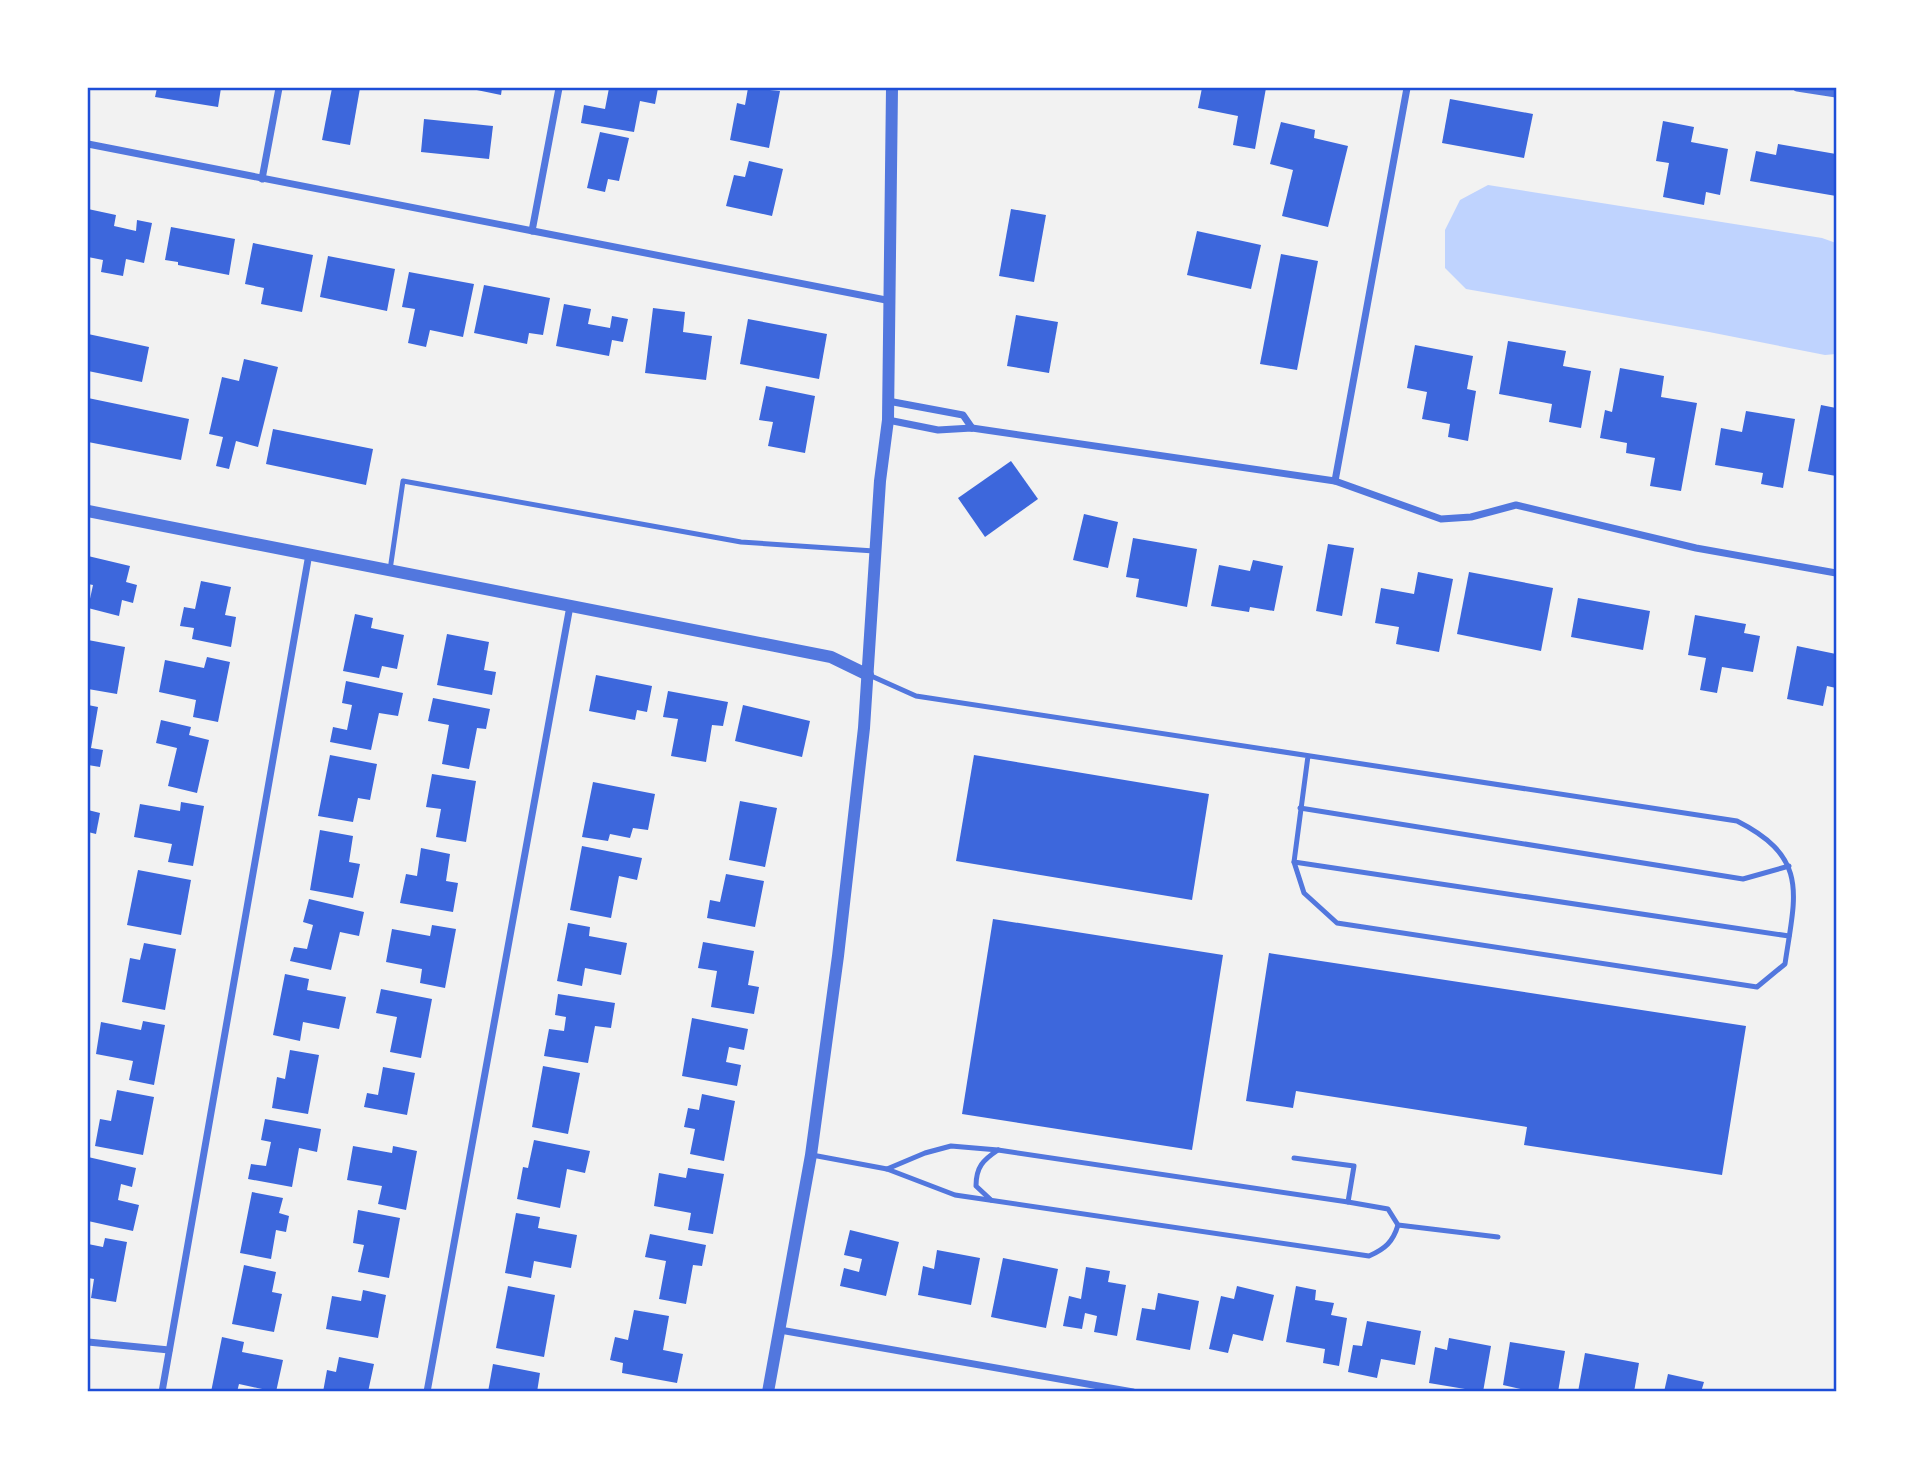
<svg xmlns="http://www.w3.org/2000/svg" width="1924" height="1479" font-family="Rubik,sans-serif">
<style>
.water{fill:#bfd3fe}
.building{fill:#3d67dc}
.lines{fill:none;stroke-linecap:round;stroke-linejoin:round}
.service{stroke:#5277de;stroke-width:5}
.minor{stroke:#5277de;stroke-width:7}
.tertiary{stroke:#5277de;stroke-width:12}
.neatline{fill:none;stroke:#1d4ed8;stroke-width:2.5}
</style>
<rect width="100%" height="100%" fill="#f2f2f2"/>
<polygon class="water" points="1488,185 1822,238 1836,243 1836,354 1825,355 1709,332 1466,289 1445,268 1445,230 1460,200"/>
<g class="building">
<polygon points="157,88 221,88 218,107 155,97"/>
<polygon points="332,88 360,88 350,145 322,140"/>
<polygon points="467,88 502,88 501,95"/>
<polygon points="609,88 658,88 655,104 640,101 634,132 581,123 584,105 605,109"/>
<polygon points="748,88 780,91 769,148 730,140 737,103 745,105"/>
<polygon points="1202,88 1266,88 1255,149 1233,145 1238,116 1198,108"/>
<polygon points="1450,99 1533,114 1524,158 1442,143"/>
<polygon points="424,119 493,126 489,159 421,152"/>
<polygon points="1663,121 1694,127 1691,142 1728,149 1720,195 1706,192 1704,205 1663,197 1669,163 1656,161"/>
<polygon points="1281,122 1315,130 1314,138 1348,146 1328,227 1282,216 1293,170 1270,164"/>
<polygon points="600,132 629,138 619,181 608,179 605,192 587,188"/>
<polygon points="1778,144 1836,154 1836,196 1750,181 1756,151 1776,155"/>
<polygon points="749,161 783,169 772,216 726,206 734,175 745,177"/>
<polygon points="88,209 116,215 114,226 136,231 137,220 152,223 144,263 126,259 123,276 101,272 103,260 88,257"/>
<polygon points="1011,209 1046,215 1034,282 999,276"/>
<polygon points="171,227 235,239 229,275 178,265 178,262 165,260"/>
<polygon points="1197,231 1261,245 1251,289 1187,275"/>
<polygon points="253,243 313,255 302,312 261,304 264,288 245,284"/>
<polygon points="1281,254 1318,261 1297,370 1260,364"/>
<polygon points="328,256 395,269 387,311 320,297"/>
<polygon points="409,272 474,284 463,337 430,330 426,347 408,343 415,309 402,307"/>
<polygon points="484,285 550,298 543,335 529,333 527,344 474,333"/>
<polygon points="564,304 591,309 588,324 610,328 612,316 628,319 623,342 612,340 609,356 556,346"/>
<polygon points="653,308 685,312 683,332 712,336 706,380 645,373"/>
<polygon points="1016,315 1058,322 1049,373 1007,366"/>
<polygon points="748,319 827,334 819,379 740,364"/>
<polygon points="88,334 149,347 142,382 88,371"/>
<polygon points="1508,341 1566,351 1563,366 1591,371 1581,428 1549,422 1552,404 1499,394"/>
<polygon points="1415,345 1473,356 1467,389 1476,391 1468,441 1448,437 1450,424 1422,419 1427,392 1407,388"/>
<polygon points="244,359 278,367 258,447 236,441 229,469 216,466 223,437 209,434 222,377 239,381"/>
<polygon points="1620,368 1664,376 1661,397 1697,403 1681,491 1650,486 1655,458 1626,453 1627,443 1600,438 1605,410 1612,412"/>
<polygon points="766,386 815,396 805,453 768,446 773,422 759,420"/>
<polygon points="88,398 189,419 181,460 88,442"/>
<polygon points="1821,405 1836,408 1836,476 1808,471"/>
<polygon points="1746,411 1795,419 1783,488 1761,484 1763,473 1715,465 1721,428 1742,432"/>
<polygon points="273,429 373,449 366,485 266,464"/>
<polygon points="1011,461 1038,499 985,537 958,498"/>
<polygon points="1084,514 1118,522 1108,568 1073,560"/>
<polygon points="1133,538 1197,549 1187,607 1136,597 1139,579 1126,577"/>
<polygon points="1328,544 1354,548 1342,616 1316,611"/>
<polygon points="88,556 130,566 126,582 137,585 133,603 122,600 119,616 88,608 93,585 88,584"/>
<polygon points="1253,560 1283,566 1274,611 1250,607 1249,612 1211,606 1219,565 1250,571"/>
<polygon points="1418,572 1453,579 1439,652 1396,644 1399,627 1375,623 1381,588 1414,594"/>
<polygon points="1469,572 1553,588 1541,651 1457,634"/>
<polygon points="201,581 231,587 225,615 236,617 231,647 192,639 194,628 180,626 184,607 195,609"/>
<polygon points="1578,598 1650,611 1643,650 1571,637"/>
<polygon points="355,614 373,618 371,628 404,635 397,669 382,666 379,678 343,671"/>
<polygon points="1695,615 1746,624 1744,633 1760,636 1753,672 1722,667 1717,693 1700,690 1706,658 1688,655"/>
<polygon points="447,634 489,642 484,670 496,672 492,695 437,685"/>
<polygon points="88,640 125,647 117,694 88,689"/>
<polygon points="1797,646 1836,654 1836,688 1827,686 1823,706 1787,699"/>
<polygon points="207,657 230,662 218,722 193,717 196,700 159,692 165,660 204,668"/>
<polygon points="596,675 652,686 647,712 637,710 635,720 589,711"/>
<polygon points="346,681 403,693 398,716 379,713 371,750 330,742 333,727 347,730 352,705 342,703"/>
<polygon points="668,691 728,702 723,726 712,725 706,762 671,756 678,719 663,717"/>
<polygon points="433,698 490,709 486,729 477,728 469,769 442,764 449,725 428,721"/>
<polygon points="88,705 98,707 91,748 103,750 100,767 88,765"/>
<polygon points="743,705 810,721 802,757 735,741"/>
<polygon points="161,720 191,727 189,735 209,740 197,793 168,786 177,748 156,743"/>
<polygon points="330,755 377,764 370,800 358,798 353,822 318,816"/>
<polygon points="974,755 1209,794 1192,900 956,861"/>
<polygon points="432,774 476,781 466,842 436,837 441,809 426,807"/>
<polygon points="593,782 655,794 648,830 633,828 630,838 610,834 608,841 582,837"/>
<polygon points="740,801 777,808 765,867 729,860"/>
<polygon points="181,802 204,806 193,866 168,862 172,844 134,837 140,804 180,811"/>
<polygon points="88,810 100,813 96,834 88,832"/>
<polygon points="320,830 353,836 349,862 360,864 353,898 310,890"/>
<polygon points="582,846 642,858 637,880 619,876 611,918 570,910"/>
<polygon points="421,848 450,854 446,881 458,883 453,912 400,903 406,874 417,876"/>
<polygon points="138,870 191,880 181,935 127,925"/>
<polygon points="726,874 764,881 755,927 707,918 710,900 720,902"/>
<polygon points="309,899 364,912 359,936 340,932 331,970 290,961 294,947 307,949 313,925 303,922"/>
<polygon points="993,919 1223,955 1192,1150 962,1114"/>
<polygon points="568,923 590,927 589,936 627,943 621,975 585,968 582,986 557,981"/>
<polygon points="432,925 456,929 445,988 420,983 422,969 386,962 392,929 430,936"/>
<polygon points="703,942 754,951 748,985 759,987 754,1014 711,1007 717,971 698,968"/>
<polygon points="144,943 176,949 165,1010 122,1002 130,958 140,960"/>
<polygon points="1269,953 1746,1026 1722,1175 1524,1145 1527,1127 1296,1091 1293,1108 1246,1101"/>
<polygon points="285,974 309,979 307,990 346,997 339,1029 303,1022 300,1041 273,1035"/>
<polygon points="381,989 432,999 421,1058 390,1052 397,1017 376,1013"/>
<polygon points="558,994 615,1003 611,1028 595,1026 588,1063 544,1056 549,1029 564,1031 566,1017 555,1015"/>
<polygon points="692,1018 748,1029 744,1050 729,1047 726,1062 741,1065 737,1086 682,1076"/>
<polygon points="143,1021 165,1025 154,1085 129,1080 133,1061 96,1054 101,1022 141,1030"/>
<polygon points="290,1050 319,1055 308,1114 272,1108 277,1077 285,1079"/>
<polygon points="543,1066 580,1073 568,1134 532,1127"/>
<polygon points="383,1067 415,1073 407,1115 364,1107 367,1093 378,1095"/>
<polygon points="117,1090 154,1097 143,1155 95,1146 100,1119 111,1121"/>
<polygon points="702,1094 735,1101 724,1161 690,1154 695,1129 684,1127 688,1108 699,1110"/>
<polygon points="265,1119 321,1129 317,1152 299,1148 292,1187 248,1179 251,1164 266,1166 271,1142 261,1140"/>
<polygon points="534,1140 590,1151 585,1173 567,1169 560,1208 517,1199 523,1167 528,1168"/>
<polygon points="353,1146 392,1153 393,1146 417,1151 406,1210 378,1204 382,1186 347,1180"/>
<polygon points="88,1157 136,1168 132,1187 121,1184 118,1200 139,1205 133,1231 88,1221"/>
<polygon points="688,1168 724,1174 713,1234 688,1230 691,1213 654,1206 659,1173 686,1178"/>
<polygon points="252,1192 283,1198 279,1213 289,1216 286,1232 276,1230 271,1259 240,1253"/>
<polygon points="358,1210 400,1218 389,1278 358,1272 364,1245 353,1243"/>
<polygon points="516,1213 540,1217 538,1228 577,1235 571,1268 534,1261 531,1278 505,1273"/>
<polygon points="850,1230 899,1242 886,1296 840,1286 844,1268 859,1272 862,1259 844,1255"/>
<polygon points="650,1234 706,1245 702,1266 693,1265 686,1304 659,1299 666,1261 645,1257"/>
<polygon points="105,1238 127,1242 116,1302 91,1298 94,1279 88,1278 88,1244 103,1247"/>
<polygon points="937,1250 980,1258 971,1305 918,1295 923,1266 934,1269"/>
<polygon points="1003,1258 1058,1269 1046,1328 991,1317"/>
<polygon points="244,1265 276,1272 272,1292 282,1294 274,1332 232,1324"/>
<polygon points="1086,1267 1110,1271 1108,1282 1126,1285 1117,1336 1094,1332 1097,1316 1085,1313 1082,1329 1063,1326 1069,1296 1081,1299"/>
<polygon points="508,1286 555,1295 544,1357 496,1348"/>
<polygon points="1237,1286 1274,1295 1263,1341 1233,1334 1228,1353 1209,1349 1221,1296 1234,1299"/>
<polygon points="1296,1286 1316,1290 1315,1300 1334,1303 1331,1315 1347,1318 1339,1366 1323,1363 1325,1349 1286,1342"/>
<polygon points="363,1290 386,1295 378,1338 326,1329 332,1296 361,1301"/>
<polygon points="1158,1293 1199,1301 1190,1350 1136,1340 1142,1308 1155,1310"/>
<polygon points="634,1310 669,1316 663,1350 683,1354 677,1383 622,1373 623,1363 610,1360 615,1337 628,1340"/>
<polygon points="1367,1321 1421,1331 1415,1365 1381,1359 1377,1378 1348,1372 1353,1345 1362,1346"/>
<polygon points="222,1337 244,1342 242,1352 283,1360 276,1392 239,1384 237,1392 211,1392"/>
<polygon points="1449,1338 1491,1346 1483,1392 1429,1383 1435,1347 1447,1350"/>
<polygon points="1510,1342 1565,1351 1558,1392 1533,1392 1503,1385"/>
<polygon points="1585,1353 1639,1363 1634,1392 1578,1392"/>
<polygon points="339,1357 374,1364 368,1392 323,1392 327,1370 336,1372"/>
<polygon points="493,1364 540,1373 537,1392 488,1392"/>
<polygon points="1668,1374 1704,1382 1701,1392 1664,1392"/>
</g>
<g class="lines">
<g class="service">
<polyline points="390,570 403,481 741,542 874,551"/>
<path d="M869,675l47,21 821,125c73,37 58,74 48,143l-28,23 -420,-64 -33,-30 -10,-31 14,-106"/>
<polyline points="1300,808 1743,879 1789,866"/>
<polyline points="1294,862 1789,936"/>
<path d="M812,1155l75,14 68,26 414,61c16,-7 24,-14 29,-31"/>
<polyline points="1294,1158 1354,1166 1348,1202"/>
<polyline points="887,1169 925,1153 951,1146 998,1150 1348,1202 1388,1209 1398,1225 1498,1237"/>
<path d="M991,1200l-15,-14c0,-19 7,-26 22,-36"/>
</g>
<g class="minor">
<polyline points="1797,88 1836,94"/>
<polyline points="88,144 891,301"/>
<polyline points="262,179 279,88"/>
<polyline points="532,231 559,88"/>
<polyline points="888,401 963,415 972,428"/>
<polyline points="888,420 938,430 972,428 1335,481 1441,519 1471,517 1516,505 1696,548 1836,573"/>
<polyline points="1335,481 1407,88"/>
<polyline points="780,1330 1133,1392"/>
<polyline points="88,1342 169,1350"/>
<polyline points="162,1392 309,554"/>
<polyline points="427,1392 570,606"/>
</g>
<g class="tertiary">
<polyline points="88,511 831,657 868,675"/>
<polyline points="768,1392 811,1155 838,956 864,728 880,481 888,420 892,88"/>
</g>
</g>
<rect width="1924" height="1479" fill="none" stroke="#ffffff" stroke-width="178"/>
<rect x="89" y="89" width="1746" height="1301" class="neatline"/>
</svg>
